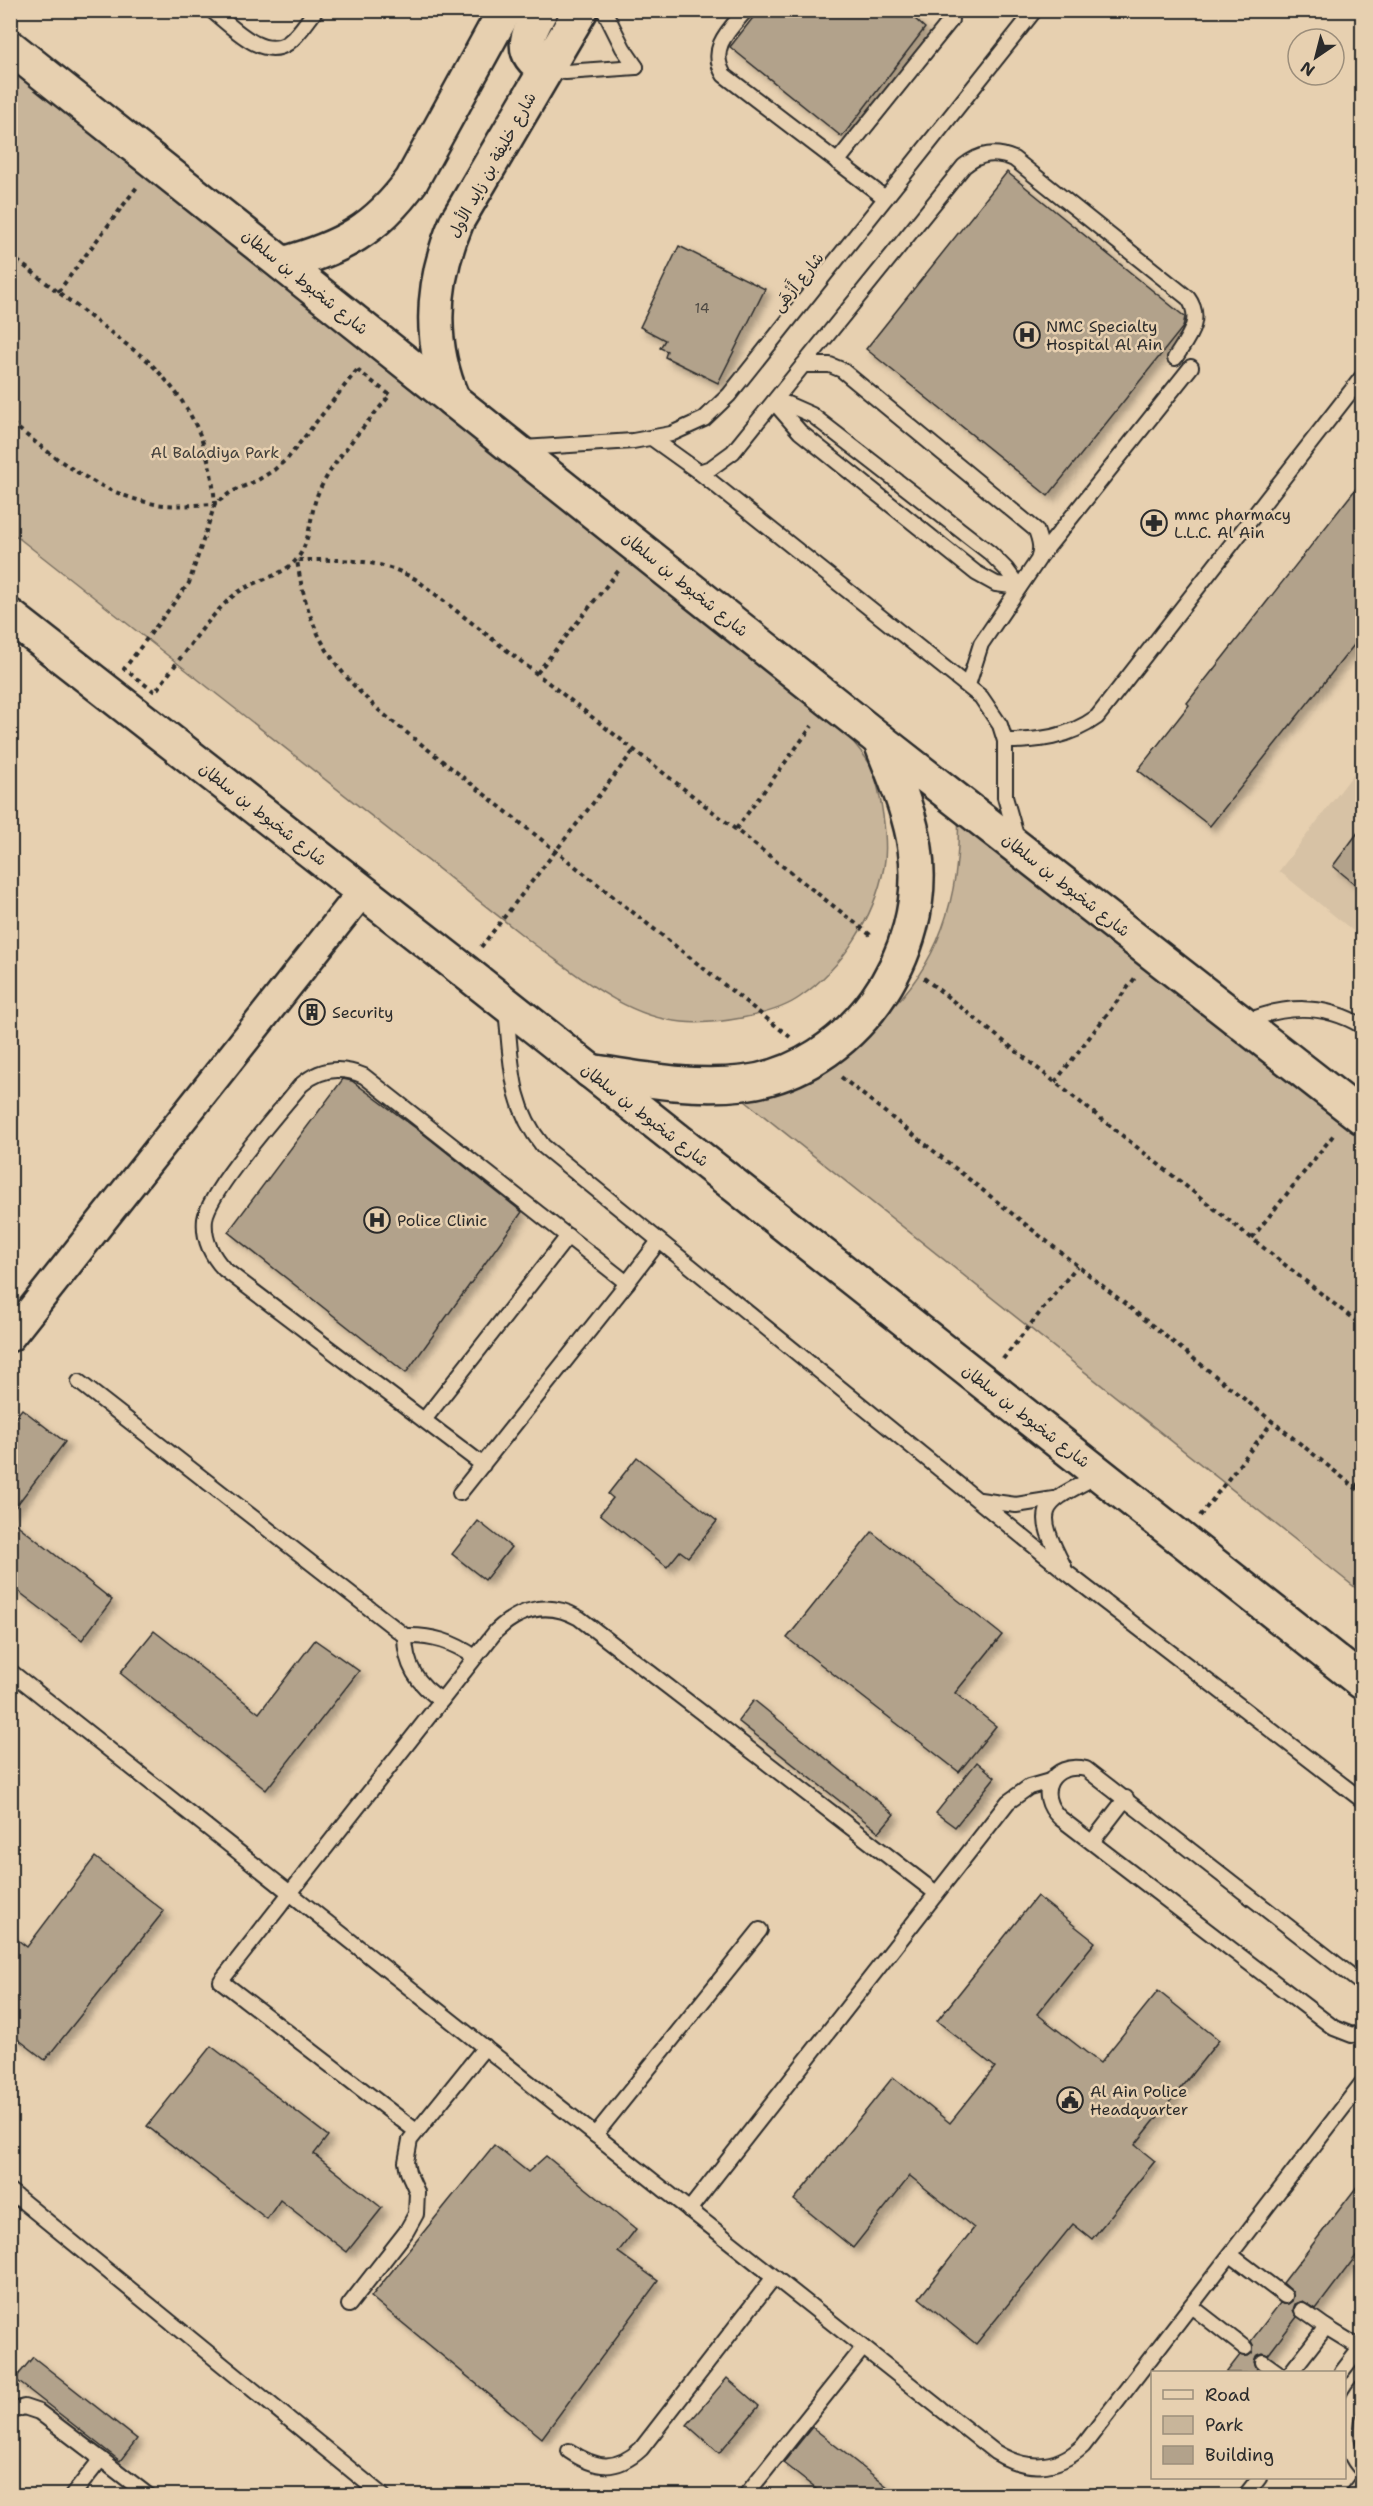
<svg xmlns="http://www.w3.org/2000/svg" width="1373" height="2506" font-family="'Shantell Sans','Playpen Sans Arabic',sans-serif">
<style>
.built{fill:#d7c2a5}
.green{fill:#c8b59a;stroke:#7a7062;stroke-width:1.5}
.building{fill:#b2a28b;stroke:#2b2b2b;stroke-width:1.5;filter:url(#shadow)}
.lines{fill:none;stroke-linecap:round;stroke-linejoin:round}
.lane-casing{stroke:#2b2b2b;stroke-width:18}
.street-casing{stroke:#2b2b2b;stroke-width:33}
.secondary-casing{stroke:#2b2b2b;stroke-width:38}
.primary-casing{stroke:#2b2b2b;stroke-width:38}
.path{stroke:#2b2b2b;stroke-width:4;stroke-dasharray:4.5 4.5;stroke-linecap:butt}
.lane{stroke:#e7d0b0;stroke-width:14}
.street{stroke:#e7d0b0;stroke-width:28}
.secondary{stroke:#e7d0b0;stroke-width:33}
.primary{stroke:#e7d0b0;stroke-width:33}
.labels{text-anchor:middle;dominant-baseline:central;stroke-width:5;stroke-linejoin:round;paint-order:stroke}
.number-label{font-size:14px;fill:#4d4943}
.street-label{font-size:16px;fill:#2b2b2b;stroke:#e7d0b0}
.poi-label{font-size:16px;fill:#2b2b2b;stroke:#e7d0b0;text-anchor:start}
.park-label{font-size:16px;fill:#43403c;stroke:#e7d0b0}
</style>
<defs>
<filter id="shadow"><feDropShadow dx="5.5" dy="5.5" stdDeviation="3" flood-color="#0004"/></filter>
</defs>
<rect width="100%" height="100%" fill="#e7d0b0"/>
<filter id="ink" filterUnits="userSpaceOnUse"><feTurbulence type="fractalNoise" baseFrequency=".0167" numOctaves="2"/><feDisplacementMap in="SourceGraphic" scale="12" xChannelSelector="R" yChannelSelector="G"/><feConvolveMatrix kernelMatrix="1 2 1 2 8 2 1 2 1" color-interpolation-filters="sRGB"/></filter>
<g filter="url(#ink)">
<polygon class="built" points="1362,763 1362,938 1279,871"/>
<g class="green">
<path d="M10,51l838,684c7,10 19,22 24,33 9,24 17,74 12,99 -10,51 -41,100 -84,130 -26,19 -87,28 -118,25 -56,-5 -103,-46 -147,-77l-524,-413z"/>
<path d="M958,811l404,317v465l-627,-500c32,-15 64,-30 95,-45 13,-7 30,-12 41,-21 68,-55 91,-131 87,-216z"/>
</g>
<g class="building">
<polygon points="759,10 905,10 925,28 842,137 730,47"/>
<polygon points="1007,172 1185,317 1183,327 1048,496 866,349"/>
<polygon points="679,246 765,289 718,383 665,357 667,351 660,348 665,340 640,327"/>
<polygon points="1362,481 1362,635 1210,826 1138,770 1189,705 1187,703"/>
<polygon points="1362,827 1362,890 1333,866"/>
<polygon points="343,1079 352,1081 421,1132 522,1212 406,1373 228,1232"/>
<polygon points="22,1409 65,1442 10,1514 10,1424"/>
<polygon points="637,1457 717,1521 688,1557 680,1551 667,1567 600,1514 613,1498 608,1494"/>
<polygon points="10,1519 112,1600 82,1640 10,1585"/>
<polygon points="478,1521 511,1547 485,1580 452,1554"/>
<polygon points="872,1532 1002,1635 955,1693 996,1726 959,1772 787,1638"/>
<polygon points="154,1631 259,1713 315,1640 359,1671 266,1790 120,1673"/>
<polygon points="754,1700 894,1814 879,1832 738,1721"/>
<polygon points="977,1762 995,1777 955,1827 936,1813"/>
<polygon points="95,1857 164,1911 45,2060 10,2033 10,1934 27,1947"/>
<polygon points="1037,1896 1095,1942 1037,2014 1100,2063 1158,1991 1219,2040 1135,2145 1155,2161 1092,2239 1073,2224 976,2344 919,2298 974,2228 910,2176 853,2248 794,2200 893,2077 950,2123 995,2067 937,2021"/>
<polygon points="211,2046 328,2136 314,2154 382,2208 347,2252 280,2200 267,2219 147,2126"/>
<polygon points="494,2145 528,2172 546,2156 636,2229 618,2252 658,2281 542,2438 371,2297"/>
<polygon points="1362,2180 1362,2248 1316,2309 1303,2301 1295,2304 1293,2310 1297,2317 1268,2355 1263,2353 1256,2356 1254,2362 1257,2369 1254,2373 1226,2373 1240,2355 1248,2356 1252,2353 1253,2345 1251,2341 1280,2303 1288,2304 1292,2301 1293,2292 1283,2283"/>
<polygon points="33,2357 137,2439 120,2461 15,2379"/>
<polygon points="727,2378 759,2406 719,2453 687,2425"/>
<polygon points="812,2427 899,2496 825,2496 783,2463"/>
</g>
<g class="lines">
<g class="lane-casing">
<g id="lane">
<path d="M211,10c20,15 51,51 77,33 11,-8 19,-22 28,-33"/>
<polyline points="604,10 623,48 636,67"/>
<path d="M746,10c-17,20 -38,38 -22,65l161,123"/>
<polyline points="546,69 566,72 636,67"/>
<polyline points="837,162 951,20"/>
<path d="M803,365h27l12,5 194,160c4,11 6,18 2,30l-57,84 -13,41"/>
<polyline points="774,402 800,432 976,573 996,584 1019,587"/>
<polyline points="774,402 787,404 812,415 990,553 1006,569 1019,587"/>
<polyline points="653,439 699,472 981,697 1000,725 1005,741 1005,797 1017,839"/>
<polyline points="523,448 633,441 671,434 704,419 729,395 1035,10"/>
<path d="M699,472l12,-4 22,-16 231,-286c16,-13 31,-15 50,-7l174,139c16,22 -1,41 -13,60"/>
<polyline points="1039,558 1191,367"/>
<path d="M1005,741c33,0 63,-3 92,-24l265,-340"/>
<path d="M506,1010c6,52 3,94 37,136l523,426 296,228"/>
<path d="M1244,1023c40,-19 81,-19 118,3"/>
<polyline points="627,1283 659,1241"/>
<path d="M79,1382l326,254c27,-1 48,6 70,21"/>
<polyline points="424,1420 568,1236"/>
<path d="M460,1493l167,-210 -263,-207c-23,-10 -44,-8 -63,9 -21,26 -92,106 -96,134 -2,20 6,36 19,50l259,196"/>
<polyline points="980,1500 1016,1505 1054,1499"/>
<path d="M1064,1567c-32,-62 -22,-62 35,-92"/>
<path d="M405,1636c0,29 12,49 37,64"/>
<path d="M10,1671l985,781c31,19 61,19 88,-6l279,-363"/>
<polyline points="1092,1842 1126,1798"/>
<path d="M1362,1984l-276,-215c-34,-8 -52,25 -26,49l274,210 18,7 10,-3"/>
<path d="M416,2131l-195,-150 275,-350c24,-23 53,-30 83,-13l357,275"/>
<polyline points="595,2135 760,1930"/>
<polyline points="10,2191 383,2496"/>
<polyline points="689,2210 1008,1802 1029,1787 1050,1781"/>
<polyline points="1231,2255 1285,2296"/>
<polyline points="349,2305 406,2232 416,2214 417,2192 408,2172 406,2162 410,2140 485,2047"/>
<polyline points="1191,2306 1245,2348"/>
<polyline points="1302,2310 1326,2327 1362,2349"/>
<polyline points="1263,2362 1277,2372"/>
<polyline points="1291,2372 1326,2327"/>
<polyline points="1342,2372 1362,2346"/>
<path d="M1362,2387c-20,25 -23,59 0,83"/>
<polyline points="10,2412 24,2407 39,2412 101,2459 72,2496"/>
<path d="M569,2451c27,18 47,21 72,-2l133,-172"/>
<polyline points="101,2459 149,2496"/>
<polyline points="745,2496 863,2348"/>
<polyline points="1245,2496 1259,2478"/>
<polyline points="1352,2496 1362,2483"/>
</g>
</g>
<g class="street-casing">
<polyline id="street" points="10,1337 362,892"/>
</g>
<g class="secondary-casing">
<g id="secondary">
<path d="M541,10c-13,24 -25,43 5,59"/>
<path d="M283,264c58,-16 93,-34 129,-84l93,-170"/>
<path d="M453,400c-26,-60 -21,-120 4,-179l124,-211"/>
</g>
</g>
<g class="primary-casing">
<g id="primary">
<polyline points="10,47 880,740 1362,1117"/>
<polyline points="10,616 463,970 1362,1682"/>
<path d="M590,1071c51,8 101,18 153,12 109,-13 188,-129 172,-235 -5,-37 -22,-73 -35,-108"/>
</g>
</g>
<g class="path">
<path d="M10,255l138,106c44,44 62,82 67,143 -19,1 -41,3 -60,0 -58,-11 -100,-46 -145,-82"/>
<polyline points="58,292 137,187"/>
<path d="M357,370l33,25c-24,30 -54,61 -71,96 -10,21 -7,51 -23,69 -14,17 -45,21 -63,36 -28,24 -55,67 -78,96l-31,-23 65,-86 26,-79 16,-12 27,-12 16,-10 14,-12z"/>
<polyline points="537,673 619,570"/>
<polyline points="736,829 812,726"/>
<polyline points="481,947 635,749"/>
<polyline points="924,978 1362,1326"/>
<path d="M790,1037l-408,-324c-52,-47 -75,-84 -85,-153 45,0 79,-3 120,20l456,357"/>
<polyline points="841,1077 1362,1493"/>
<polyline points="1055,1082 1135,978"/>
<polyline points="1252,1238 1335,1133"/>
<polyline points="1003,1359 1077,1266"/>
<polyline points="1356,1487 1362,1478"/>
<polyline points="1200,1516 1273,1421"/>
</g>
<use href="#lane" class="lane"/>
<use href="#street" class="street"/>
<use href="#secondary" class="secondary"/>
<use href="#primary" class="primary"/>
</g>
</g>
<defs>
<g id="hospital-ring" transform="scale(1.35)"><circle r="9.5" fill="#e7d0b0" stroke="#2b2b2b" stroke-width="1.5"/><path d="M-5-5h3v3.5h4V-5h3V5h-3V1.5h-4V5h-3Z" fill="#2b2b2b"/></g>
<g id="pharmacy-ring" transform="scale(1.35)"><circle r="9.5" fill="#e7d0b0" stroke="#2b2b2b" stroke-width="1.5"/><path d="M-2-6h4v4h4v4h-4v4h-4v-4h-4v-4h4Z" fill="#2b2b2b"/></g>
<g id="building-ring" transform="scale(1.35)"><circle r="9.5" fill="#e7d0b0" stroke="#2b2b2b" stroke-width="1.5"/><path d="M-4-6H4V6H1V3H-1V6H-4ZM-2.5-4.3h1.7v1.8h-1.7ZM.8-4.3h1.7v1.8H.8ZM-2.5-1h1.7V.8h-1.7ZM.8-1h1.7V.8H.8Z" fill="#2b2b2b"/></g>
<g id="civic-ring" transform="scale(1.35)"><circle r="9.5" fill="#e7d0b0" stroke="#2b2b2b" stroke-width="1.5"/><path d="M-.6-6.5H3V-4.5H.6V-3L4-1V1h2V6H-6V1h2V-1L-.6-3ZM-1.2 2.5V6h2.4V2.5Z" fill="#2b2b2b"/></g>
</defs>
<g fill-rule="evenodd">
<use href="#hospital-ring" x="1027" y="335"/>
<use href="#pharmacy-ring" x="1154" y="523"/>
<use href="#building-ring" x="312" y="1012"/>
<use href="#hospital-ring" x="377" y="1220"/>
<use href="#civic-ring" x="1070" y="2100"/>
</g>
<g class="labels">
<g class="number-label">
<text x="702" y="308">14</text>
</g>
<g class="street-label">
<text transform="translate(492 165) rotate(-61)">شارع خليفة بن زايد الأول</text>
<text transform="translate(305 282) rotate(39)">شارع شخبوط بن سلطان</text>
<text transform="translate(798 282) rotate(-51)">شارع أَزْهَى</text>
<text transform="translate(685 584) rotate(39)">شارع شخبوط بن سلطان</text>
<text transform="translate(263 814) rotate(38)">شارع شخبوط بن سلطان</text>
<text transform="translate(1066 885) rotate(38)">شارع شخبوط بن سلطان</text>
<text transform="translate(645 1115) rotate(38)">شارع شخبوط بن سلطان</text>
<text transform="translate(1026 1416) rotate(38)">شارع شخبوط بن سلطان</text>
</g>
<g class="poi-label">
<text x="1046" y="326">NMC Specialty<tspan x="1046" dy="18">Hospital Al Ain</tspan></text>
<text x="1174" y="514">mmc pharmacy<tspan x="1174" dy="18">L.L.C. Al Ain</tspan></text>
<text x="332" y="1012">Security</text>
<text x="397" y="1220">Police Clinic</text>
<text x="1090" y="2091">Al Ain Police<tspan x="1090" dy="18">Headquarter</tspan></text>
</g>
<g class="park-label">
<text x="215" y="452">Al Baladiya Park</text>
</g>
</g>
<rect width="1373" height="2506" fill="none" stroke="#e7d0b0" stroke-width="36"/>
<rect x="18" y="18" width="1337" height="2470" fill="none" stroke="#2b2b2b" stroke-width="2" filter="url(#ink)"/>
<rect x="1151" y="2371" width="195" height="108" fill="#e7d0b0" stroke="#9c8e7b" stroke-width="1.5"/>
<rect x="1163" y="2390" width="30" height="9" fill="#e7d0b0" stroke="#9c8e7b" stroke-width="1.5"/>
<text x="1205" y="2401" font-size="18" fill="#2b2b2b">Road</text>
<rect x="1163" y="2416" width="30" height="18" fill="#c8b59a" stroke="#9c8e7b" stroke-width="1.5"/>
<text x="1205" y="2431" font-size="18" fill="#2b2b2b">Park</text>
<rect x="1163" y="2446" width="30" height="18" fill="#b2a28b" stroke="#9c8e7b" stroke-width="1.5"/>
<text x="1205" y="2461" font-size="18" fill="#2b2b2b">Building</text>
<g transform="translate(1316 57) rotate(215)"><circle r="28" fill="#e7d0b0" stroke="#9c8e7b" stroke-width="1.5"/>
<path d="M0-4.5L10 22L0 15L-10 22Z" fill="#2b2b2b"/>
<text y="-9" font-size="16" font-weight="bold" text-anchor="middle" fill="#2b2b2b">N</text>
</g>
</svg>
